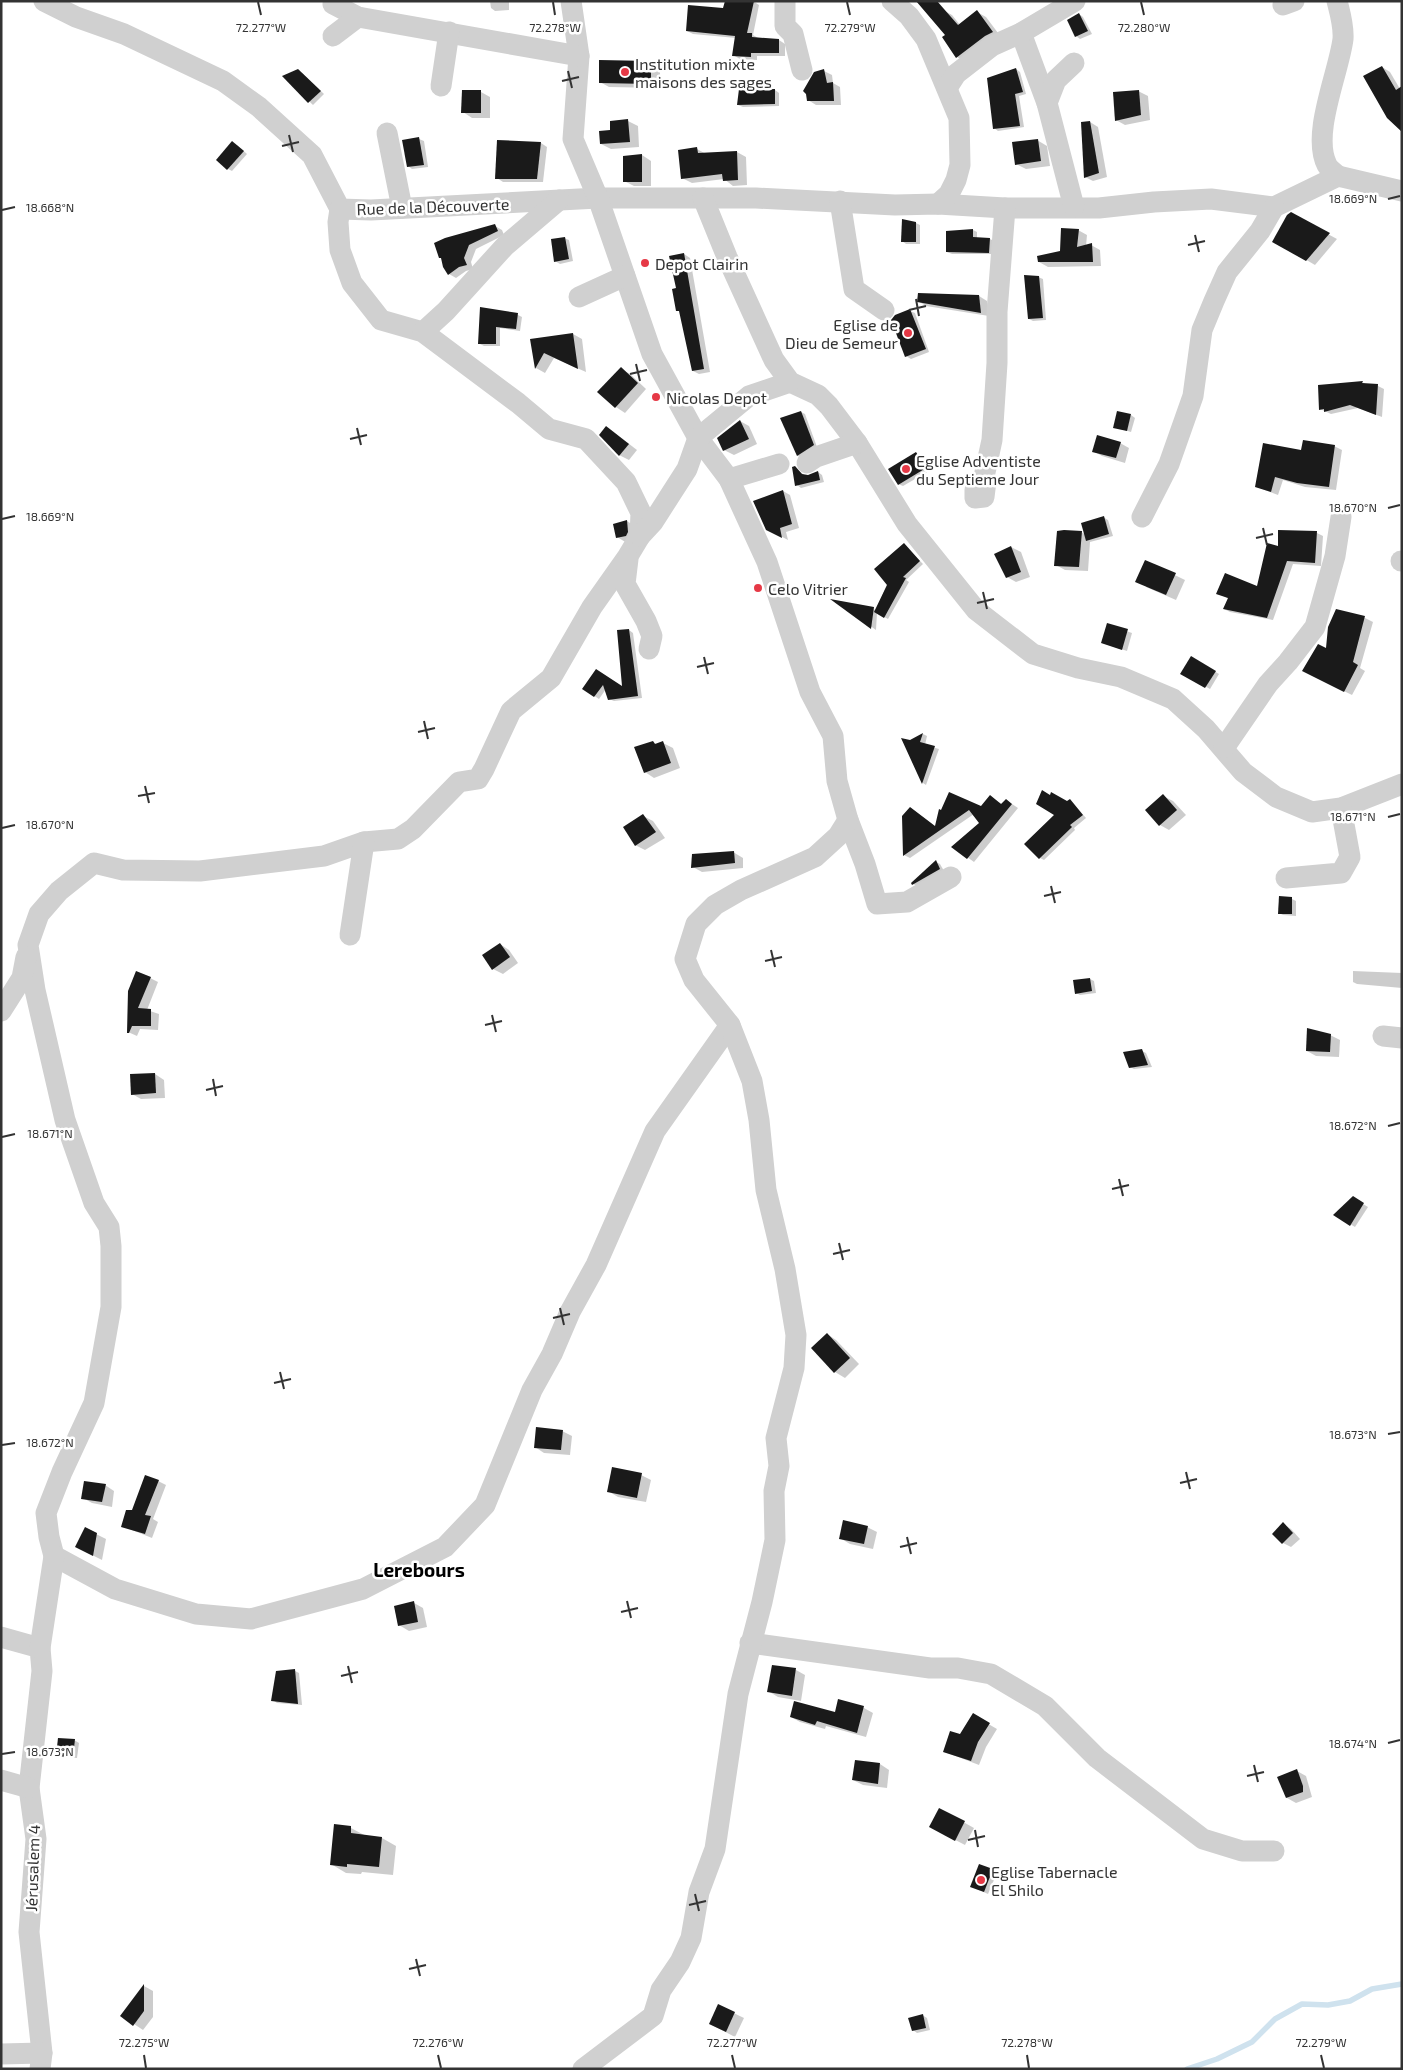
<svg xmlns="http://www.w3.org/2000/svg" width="1403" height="2070" font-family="'Exo 2',sans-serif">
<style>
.shadow{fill:#0003}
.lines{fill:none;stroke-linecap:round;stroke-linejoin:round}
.stream{stroke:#cfe2ee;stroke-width:5.5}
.building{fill:#1a1a1a}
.minor{stroke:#d0d0d0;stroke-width:21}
.ticks{fill:none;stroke:#333;stroke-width:2}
.poi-dot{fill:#e63946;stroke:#fff;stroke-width:2}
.labels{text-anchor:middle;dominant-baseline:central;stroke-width:5;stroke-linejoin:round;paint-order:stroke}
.poi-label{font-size:16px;fill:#333;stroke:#fff;text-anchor:start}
.street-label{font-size:16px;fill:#333;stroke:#fff}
.quarter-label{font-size:19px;font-weight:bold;fill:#000;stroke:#fff}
.ticks-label{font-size:12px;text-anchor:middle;fill:#333;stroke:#fff;stroke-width:5;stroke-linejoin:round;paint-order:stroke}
</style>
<rect width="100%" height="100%" fill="#fff"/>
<g class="shadow">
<polygon points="490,1 509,1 509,10 495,11 491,8"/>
<polygon points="753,1 759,5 753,35 758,38 779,40 785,44 785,56 757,56 757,60 740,59 733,55 736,38 693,34 687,31 724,10"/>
<polygon points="943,10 952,15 960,25 977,12 986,17 1001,37 966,62 957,57 947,35"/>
<polygon points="1079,14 1083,17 1092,34 1080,39 1076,36"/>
<polygon points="651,62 660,68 660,88 609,87 600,82"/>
<polygon points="1382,67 1390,72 1400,89 1402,129"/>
<polygon points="1016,69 1020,72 1026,94 1019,96 1024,127 998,131 994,128"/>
<polygon points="824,71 832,75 833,83 840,87 841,105 816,105 808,100"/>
<polygon points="302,73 324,94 313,105 284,77"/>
<polygon points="775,90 779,93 779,106 743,107 738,105"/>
<polygon points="1138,91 1148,96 1150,120 1125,125 1116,120"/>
<polygon points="481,92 490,97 490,118 472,118 463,112"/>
<polygon points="628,121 638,126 639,147 611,149 601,144 612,131 611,122"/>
<polygon points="1090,122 1098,127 1107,177 1093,181 1085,177"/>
<polygon points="419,139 424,141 428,167 412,169 408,166"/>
<polygon points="1037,140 1047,146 1050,166 1026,169 1016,164"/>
<polygon points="541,143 547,147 543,182 503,182 497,178"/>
<polygon points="237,145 247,154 232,171 228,169"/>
<polygon points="697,149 706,154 737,152 746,157 747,185 733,186 724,179 692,183 682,178"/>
<polygon points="642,155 651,161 651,186 634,186 624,181"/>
<polygon points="1291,214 1337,239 1315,265 1274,241"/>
<polygon points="916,223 920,225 920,244 906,244 902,241"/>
<polygon points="495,226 502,230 504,235 476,249 471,262 473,269 466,271 456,278 449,274 442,259 440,257"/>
<polygon points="973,230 977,232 977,238 990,239 994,241 993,254 952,254 947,252 947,233"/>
<polygon points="1078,230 1087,235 1086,246 1091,245 1100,250 1101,266 1048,267 1039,262 1061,252"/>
<polygon points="564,238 569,240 573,261 560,264 555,261"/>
<polygon points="684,254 690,258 710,372 699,374 693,371 681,312 678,310"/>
<polygon points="1038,277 1043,279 1046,320 1033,321 1029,319"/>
<polygon points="979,296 987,301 989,316 926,306 918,301"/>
<polygon points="481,308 518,315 522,317 520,331 500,328 500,346 484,346 480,344"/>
<polygon points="910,311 915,313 929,352 911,359 906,356"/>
<polygon points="573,334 582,339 586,372 554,358 545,373 536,368 532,340"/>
<polygon points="621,369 630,374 646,389 625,413 616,407"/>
<polygon points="1362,382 1367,385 1378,386 1384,389 1382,417 1358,408 1331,414 1320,409"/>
<polygon points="801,412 805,414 817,447 802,458 798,456"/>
<polygon points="1131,415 1135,418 1131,432 1114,427"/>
<polygon points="740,421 749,426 757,444 734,455 724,450"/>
<polygon points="607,427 637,450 629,460 619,455"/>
<polygon points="1120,443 1129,448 1125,463 1102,456 1093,451"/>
<polygon points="1334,446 1342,450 1336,490 1305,487 1283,480 1278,495 1257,487 1302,451"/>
<polygon points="916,454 921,456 929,471 903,486 898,484"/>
<polygon points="795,468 807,477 818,472 822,475 824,482 801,488 797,485"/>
<polygon points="783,491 790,495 799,528 786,532 788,540 767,529"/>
<polygon points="1103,517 1108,520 1113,536 1090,542 1088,571 1065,570 1056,565 1081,532 1086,535"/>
<polygon points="627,521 636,527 627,543 617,537"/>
<polygon points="1317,533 1323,536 1321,566 1293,564 1273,620 1230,612 1224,609 1229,599 1218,593 1258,587 1279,547"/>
<polygon points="904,545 923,564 906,580 909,582 888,619 877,613 876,630 835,601 876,610"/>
<polygon points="1011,547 1021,552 1030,577 1016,582 1007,577"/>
<polygon points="1146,561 1185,580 1176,600 1146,587"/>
<polygon points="1336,610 1365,618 1373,622 1360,668 1365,671 1352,695 1311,675 1327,650"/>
<polygon points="1108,625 1132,633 1127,651 1103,643"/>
<polygon points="629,630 633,633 642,698 614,701 609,699 606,689 599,699 584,689 597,671 623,688"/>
<polygon points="1192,658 1219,674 1210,689 1182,673"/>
<polygon points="923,734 927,736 925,745 939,749 926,785 923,783 904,740 910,741"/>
<polygon points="653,742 658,745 663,743 673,748 680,768 654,778 645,772"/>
<polygon points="1163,796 1173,801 1186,815 1169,830 1160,825"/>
<polygon points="990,797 1002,804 1006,800 1018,808 974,862 953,847 981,823 974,814 910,858 904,855 911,808 936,827 942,811 981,808"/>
<polygon points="1070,800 1086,818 1074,828 1075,830 1044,860 1040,858 1067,803"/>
<polygon points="643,816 653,821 665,838 645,850 635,845"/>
<polygon points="733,852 743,858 743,868 702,872 693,867"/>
<polygon points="936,862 940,864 944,871 918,886 913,884"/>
<polygon points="1292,899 1296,901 1296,916 1283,915 1279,913"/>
<polygon points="500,944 509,950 518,963 503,974 493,969"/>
<polygon points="1353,971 1402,973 1402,988 1357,984 1353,982"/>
<polygon points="150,978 158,982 147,1010 159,1014 158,1030 140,1029 137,1036 128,1032"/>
<polygon points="1090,979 1094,981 1096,993 1080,995 1076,993"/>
<polygon points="1330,1035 1340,1040 1339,1057 1316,1056 1307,1051"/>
<polygon points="1142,1051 1146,1053 1152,1067 1134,1069 1130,1067"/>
<polygon points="155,1074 164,1080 165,1098 141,1099 132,1094"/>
<polygon points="1353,1198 1368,1207 1355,1227 1335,1215"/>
<polygon points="827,1334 836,1340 859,1364 845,1378 835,1372 813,1348"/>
<polygon points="562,1431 572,1436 570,1455 544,1453 535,1447"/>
<polygon points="641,1475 651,1480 646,1502 618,1497 608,1491"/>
<polygon points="158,1481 166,1485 153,1519 158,1522 152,1538 122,1526"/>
<polygon points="105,1485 114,1491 112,1507 92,1503 83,1498"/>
<polygon points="1283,1524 1291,1529 1300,1539 1291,1547 1283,1543"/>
<polygon points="867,1527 877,1532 873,1549 850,1544 840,1538"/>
<polygon points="96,1534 106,1539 102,1560 86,1552"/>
<polygon points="414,1603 423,1608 427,1627 409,1631 399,1625"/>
<polygon points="773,1666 796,1670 805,1675 801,1701 778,1697 768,1691"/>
<polygon points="295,1671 299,1673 302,1705 277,1703 273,1700"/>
<polygon points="839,1701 864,1708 873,1713 866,1737 826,1726 825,1729 800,1722 791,1717 836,1713"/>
<polygon points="973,1715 997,1729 986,1747 979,1765 945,1752 960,1736"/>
<polygon points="74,1740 79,1743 77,1758 62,1757 58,1755"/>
<polygon points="880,1764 889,1770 887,1788 863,1785 853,1780"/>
<polygon points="1297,1771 1306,1776 1312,1797 1296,1803 1287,1798"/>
<polygon points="940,1809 974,1828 965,1845 940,1832"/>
<polygon points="335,1826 351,1828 366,1836 382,1838 396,1846 393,1875 362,1872 361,1874 346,1873 331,1864"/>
<polygon points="980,1865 997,1873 988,1894 972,1887"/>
<polygon points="144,1986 153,1991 153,2017 143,2030 122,2016"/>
<polygon points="719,2006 744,2018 735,2037 710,2024"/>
<polygon points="922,2015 927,2018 930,2030 917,2033 913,2030"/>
</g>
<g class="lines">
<polyline class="stream" points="1187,2069 1217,2059 1252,2042 1275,2019 1302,2004 1328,2005 1350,2001 1372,1989 1402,1984"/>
</g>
<g class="building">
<polygon points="725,1 754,1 747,33 752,33 752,37 779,39 779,53 751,53 751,57 732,56 735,36 686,31 688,5 723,8"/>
<polygon points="916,1 937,1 958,25 977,10 993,32 985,36 956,58 942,37 945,35"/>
<polygon points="1079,13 1088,31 1075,37 1067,20"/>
<polygon points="599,60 651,61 651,84 599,83"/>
<polygon points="1382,66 1396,90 1402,86 1402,132 1387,118 1363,76"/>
<polygon points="1016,68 1023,92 1015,94 1020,126 993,129 987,78"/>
<polygon points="298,69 321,91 308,103 282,76"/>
<polygon points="824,69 827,83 833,82 834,101 807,101 806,94 803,91 814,72"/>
<polygon points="739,89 775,89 775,104 737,105"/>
<polygon points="462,90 481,90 481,113 461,113"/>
<polygon points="1139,90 1141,115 1115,121 1113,92"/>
<polygon points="628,119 630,142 600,144 599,131 610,130 610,121"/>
<polygon points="1090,121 1099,173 1084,178 1081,122"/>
<polygon points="419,137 424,165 407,167 402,140"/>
<polygon points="1038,139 1041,161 1015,165 1012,142"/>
<polygon points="497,140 541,142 537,179 495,179"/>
<polygon points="232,141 244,151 227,170 216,160"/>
<polygon points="697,147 698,153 737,151 738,180 723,181 722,174 681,179 678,150"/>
<polygon points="642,154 642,182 623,182 623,156"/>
<polygon points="1291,212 1330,233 1306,261 1272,242 1287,215"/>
<polygon points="902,219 916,222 916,242 901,242"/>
<polygon points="495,224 498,231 469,245 464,258 467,265 459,267 448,275 443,267 441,258 439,258 434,243 445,238"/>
<polygon points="1061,228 1079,229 1077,247 1092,243 1093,262 1038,262 1037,256 1060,251"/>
<polygon points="973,229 973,237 990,238 989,253 946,252 946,231"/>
<polygon points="565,237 569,259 554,262 551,239"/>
<polygon points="684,253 704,369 692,371 679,311 676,311 672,289 676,288 669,256"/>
<polygon points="1024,275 1039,276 1043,318 1028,319"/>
<polygon points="918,293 979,295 981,313 917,302"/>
<polygon points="480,307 518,313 516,329 496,327 496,344 478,344"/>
<polygon points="910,309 926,349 905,357 891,320 895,315"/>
<polygon points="573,333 578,369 544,353 535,369 530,339"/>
<polygon points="621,367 638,383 615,408 597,392"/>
<polygon points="1363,381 1362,383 1378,384 1376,415 1350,405 1324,412 1324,409 1319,410 1318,385"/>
<polygon points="801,411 814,445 797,456 780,418"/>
<polygon points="1117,411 1131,414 1127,431 1113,428"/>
<polygon points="740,420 749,439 723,451 717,438"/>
<polygon points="606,426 629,444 619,456 599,435"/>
<polygon points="1097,435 1121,442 1116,458 1092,452"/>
<polygon points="1303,440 1335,445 1329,487 1297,483 1275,477 1271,492 1255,487 1263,443 1301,450"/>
<polygon points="916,452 926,468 898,485 888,469"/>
<polygon points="795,466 802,474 808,475 818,471 820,480 795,486 792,467"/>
<polygon points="783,490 792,524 780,528 782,538 766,530 753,501"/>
<polygon points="1104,516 1109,534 1086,541 1081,523"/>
<polygon points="627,520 628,532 626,536 616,538 613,524"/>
<polygon points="1064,530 1082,531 1079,567 1054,566 1057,531"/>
<polygon points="1278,530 1317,531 1315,563 1287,561 1267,618 1223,609 1228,598 1216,594 1225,573 1257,586 1267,543 1278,546"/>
<polygon points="904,543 920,561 903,577 906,578 884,618 874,612 887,585 874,569"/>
<polygon points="1011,546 1021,572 1006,578 994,554"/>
<polygon points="1145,560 1176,573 1166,595 1135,582"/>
<polygon points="830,599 874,607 871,629"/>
<polygon points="1336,609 1365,616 1353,662 1358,665 1344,692 1302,671 1318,644 1326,648 1328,627"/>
<polygon points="1107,623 1128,629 1122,650 1101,643"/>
<polygon points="629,629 638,696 608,700 603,685 594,697 582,689 596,669 622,686 617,630"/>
<polygon points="1191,656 1216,671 1205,688 1180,674"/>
<polygon points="923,733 920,742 935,746 922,784 901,738 910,740"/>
<polygon points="653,741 655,744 663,741 671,763 644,773 634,747"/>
<polygon points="1042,790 1050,795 1051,792 1067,801 1070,799 1083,815 1070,825 1072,827 1039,859 1024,844 1054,815 1036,804"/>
<polygon points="949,792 981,806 990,795 1001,804 1006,799 1012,804 967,859 951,847 979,823 969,810 903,856 902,816 910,807 935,826 939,809 941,810"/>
<polygon points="1163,794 1177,810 1159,826 1145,810"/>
<polygon points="643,814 656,832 635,846 623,827"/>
<polygon points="734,851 735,863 691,868 692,854"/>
<polygon points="936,860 940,869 912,885 911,883"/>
<polygon points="1279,896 1292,897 1292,914 1278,914"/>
<polygon points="500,943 510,957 492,970 482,955"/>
<polygon points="136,971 151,977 138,1008 151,1009 151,1026 132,1026 129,1033 127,1033 128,991"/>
<polygon points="1090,978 1092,991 1075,994 1073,980"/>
<polygon points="1307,1028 1331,1034 1330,1052 1306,1051"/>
<polygon points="1142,1049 1148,1065 1129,1068 1123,1052"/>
<polygon points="155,1073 156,1093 131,1095 130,1074"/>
<polygon points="1353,1196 1364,1203 1350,1226 1333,1215"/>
<polygon points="827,1333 850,1358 834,1373 811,1348"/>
<polygon points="536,1427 563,1430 561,1450 534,1448"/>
<polygon points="612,1467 642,1473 637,1498 607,1492"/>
<polygon points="145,1475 159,1480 145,1515 151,1516 145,1534 121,1527 126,1510 132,1510"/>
<polygon points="84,1481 106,1484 102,1502 81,1499"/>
<polygon points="843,1520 868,1526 864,1544 839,1539"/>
<polygon points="1283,1522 1293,1533 1282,1544 1272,1534"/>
<polygon points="85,1527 97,1533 93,1556 75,1547"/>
<polygon points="414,1601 418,1622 398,1626 394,1606"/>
<polygon points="772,1665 796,1668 792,1696 767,1692"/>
<polygon points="295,1669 298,1704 271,1701 276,1671"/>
<polygon points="838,1699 864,1706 857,1733 817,1721 815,1725 790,1717 794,1701 835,1712"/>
<polygon points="973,1713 990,1723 978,1742 971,1761 943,1752 950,1731 960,1734"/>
<polygon points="58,1738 75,1739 73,1757 56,1756"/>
<polygon points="855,1760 880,1763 878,1784 852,1780"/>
<polygon points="1297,1769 1303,1786 1303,1792 1286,1798 1277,1777"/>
<polygon points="939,1808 965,1821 955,1841 929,1827"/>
<polygon points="334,1824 351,1826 351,1833 382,1837 379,1867 347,1864 347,1867 330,1865"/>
<polygon points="979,1864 993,1869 984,1892 970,1887"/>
<polygon points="144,1984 144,2011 133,2026 120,2016"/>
<polygon points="718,2004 735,2012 726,2032 709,2024"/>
<polygon points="923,2014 926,2028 912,2031 908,2018"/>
</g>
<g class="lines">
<g class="minor">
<polyline points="44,1 76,17 124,34 223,81 259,107 312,155 340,209 371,210 598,198 756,198 895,205 938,204 1005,208 1099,208 1154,202 1211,199 1274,207 1338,176 1402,191"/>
<polyline points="571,1 579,56 573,139 598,198 652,354 698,438 729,479 767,562 810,692 833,736 837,781 848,820 865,864 877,904 907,902 951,877"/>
<polyline points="785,1 785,26 793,34 802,70"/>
<polyline points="892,1 909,16 926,39 959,118 960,165 956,180 949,194 938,204"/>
<path d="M1337,1c3,12 7,25 6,38 -4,33 -32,95 -16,126 2,4 8,8 11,11"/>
<polyline points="333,4 358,17 579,56"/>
<polyline points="1283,5 1294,1"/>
<polyline points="1021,33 1047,103"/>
<polyline points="333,36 358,17"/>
<polyline points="1074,63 1056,80 1047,103 1074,207"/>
<polyline points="441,86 449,32"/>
<polyline points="947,88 956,74 992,46 1021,33 1075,1"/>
<polyline points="387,133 402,208"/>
<polyline points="703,198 727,257 774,360 790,382 818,395 829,406 857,443 907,524 976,610 1033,654 1078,668 1121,677 1173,699 1206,729 1243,772 1276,797 1312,812 1341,808 1402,784"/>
<polyline points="840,201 854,289 884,310"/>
<polyline points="340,209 338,222 340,250 352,283 381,320 423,332 518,403 549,429 586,439 626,482 641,513 640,536 628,556 592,607 551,678 511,711 484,769 478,779 459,782 413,829 398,839 364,842 324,856 200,871 123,870 94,863 59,891 39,914 28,945 35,990 65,1120 94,1203 109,1227 111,1246 111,1307 94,1403 62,1472 46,1513 49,1537 54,1556 115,1589 196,1614 251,1619 363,1589 445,1547 485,1505 532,1390 552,1354 570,1312 596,1265 655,1131 730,1025"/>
<polyline points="579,297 625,276"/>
<polyline points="423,332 446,311 505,246 559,200"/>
<polyline points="807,463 816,457 857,443"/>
<polyline points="729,479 779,464"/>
<polyline points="986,481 984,497 975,498 975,490 984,477 992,440 997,363 997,312 1005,208"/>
<polyline points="1142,517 1169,464 1193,396 1202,330 1214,301 1227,272 1260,231 1274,207"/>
<polyline points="640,536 653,522 687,469 698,438 749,396 790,382"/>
<polyline points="628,559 625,584 646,621 652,636 649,649"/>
<polyline points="1401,561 1402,561"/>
<polyline points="1224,748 1268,684 1288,662 1315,627 1335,556 1341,517"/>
<polyline points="1286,878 1341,873 1350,857 1341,808"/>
<polyline points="350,935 364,842"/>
<polyline points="1,1011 22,978 26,957"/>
<polyline points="1383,1036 1402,1038"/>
<polyline points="1,1637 40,1648 42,1671 29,1788 36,1839 29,1932 42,2053 40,2069"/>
<polyline points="750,1643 930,1668 958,1668 991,1674 1045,1706 1097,1758 1203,1839 1242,1851 1274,1851"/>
<polyline points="40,1648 54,1556"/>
<polyline points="1,1780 29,1788"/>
<polyline points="1,2054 42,2053"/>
<polyline points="583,2069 653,2016 661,1990 680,1962 691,1938 699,1892 715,1849 738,1694 762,1602 775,1540 774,1491 779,1466 776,1438 794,1368 796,1335 785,1269 766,1190 759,1120 752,1081 730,1025 694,980 685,959 696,924 715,905 741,890 815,857 838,836 848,820"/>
</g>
</g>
<path class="ticks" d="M258,2l3,13M553,2l2,13M847,2l3,13M1141,2l3,13M568,71l4,17M562,81l17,-4M289,135l4,17M282,146l17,-4M1388,199l12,-3M2,210l13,-3M1195,235l4,17M1188,245l17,-4M916,299l3,17M909,310l17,-4M636,364l4,17M630,374l17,-4M357,428l4,17M350,439l17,-4M1388,508l12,-3M2,519l13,-3M1263,528l4,17M1256,538l17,-4M983,592l4,17M977,603l17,-4M704,657l4,17M697,667l17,-4M424,721l4,18M418,732l17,-4M145,786l4,17M138,796l17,-3M1388,817l12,-3M2,828l13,-3M1051,886l4,17M1044,896l17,-4M771,950l4,17M765,961l17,-4M492,1015l4,17M485,1025l17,-4M213,1079l3,17M206,1090l17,-4M1388,1126l12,-3M2,1137l13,-3M1119,1179l4,17M1112,1189l17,-4M839,1243l4,17M833,1254l17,-4M560,1308l4,17M553,1318l17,-4M280,1372l4,17M274,1383l17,-4M1388,1434l12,-2M2,1445l13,-2M1186,1472l4,17M1180,1483l17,-4M907,1537l4,17M900,1547l17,-4M627,1601l4,17M621,1612l17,-4M348,1666l4,17M341,1676l17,-4M1388,1743l12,-3M2,1754l13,-2M1254,1765l4,17M1247,1776l17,-4M975,1830l3,17M968,1840l17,-4M695,1894l4,17M689,1905l17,-4M416,1959l4,17M409,1969l17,-4M144,2055l2,13M438,2055l3,13M732,2055l3,13M1027,2055l2,13M1321,2055l3,13"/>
<g class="poi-dot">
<circle cx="625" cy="72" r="5"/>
<circle cx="645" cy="263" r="5"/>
<circle cx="908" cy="333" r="5"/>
<circle cx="656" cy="397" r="5"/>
<circle cx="906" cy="469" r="5"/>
<circle cx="758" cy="588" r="5"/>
<circle cx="981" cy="1880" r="5"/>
</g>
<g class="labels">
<g class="poi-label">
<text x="635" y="63">Institution mixte<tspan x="635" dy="18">maisons des sages</tspan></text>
<text x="655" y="263">Depot Clairin</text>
<text x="898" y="324" text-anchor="end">Eglise de<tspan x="898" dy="18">Dieu de Semeur</tspan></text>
<text x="666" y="397">Nicolas Depot</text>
<text x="916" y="460">Eglise Adventiste<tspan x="916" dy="18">du Septieme Jour</tspan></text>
<text x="768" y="588">Celo Vitrier</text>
<text x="991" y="1871">Eglise Tabernacle<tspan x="991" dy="18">El Shilo</tspan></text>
</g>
<g class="street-label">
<text transform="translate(433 206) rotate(-2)">Rue de la Découverte</text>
<text transform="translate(32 1868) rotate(-88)">Jérusalem 4</text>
</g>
<g class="quarter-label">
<text x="419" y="1569">Lerebours</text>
</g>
</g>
<g class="ticks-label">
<text x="261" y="32">72.277°W</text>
<text x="555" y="32">72.278°W</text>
<text x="850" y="32">72.279°W</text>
<text x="1144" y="32">72.280°W</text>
<text x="1353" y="203">18.669°N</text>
<text x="50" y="212">18.668°N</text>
<text x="1353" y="512">18.670°N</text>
<text x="50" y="521">18.669°N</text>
<text x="1353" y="821">18.671°N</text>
<text x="50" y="829">18.670°N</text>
<text x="1353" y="1130">18.672°N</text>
<text x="50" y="1138">18.671°N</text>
<text x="1353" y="1439">18.673°N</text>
<text x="50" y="1447">18.672°N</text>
<text x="1353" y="1748">18.674°N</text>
<text x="50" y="1756">18.673°N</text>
<text x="144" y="2047">72.275°W</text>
<text x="438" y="2047">72.276°W</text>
<text x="732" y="2047">72.277°W</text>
<text x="1027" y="2047">72.278°W</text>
<text x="1321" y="2047">72.279°W</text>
</g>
<rect width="1403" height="2070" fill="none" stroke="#333333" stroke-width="5"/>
</svg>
